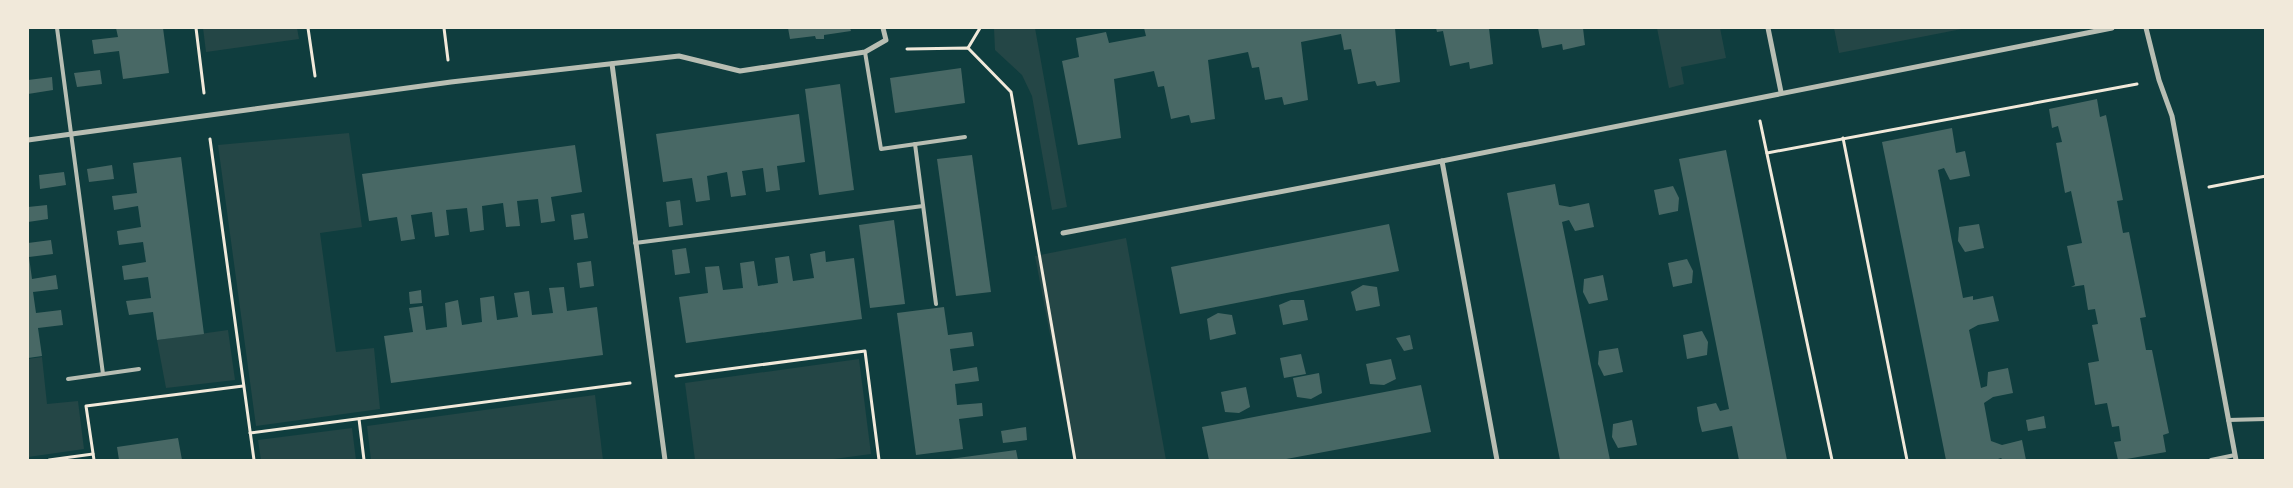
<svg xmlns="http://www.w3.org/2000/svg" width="2293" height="488" font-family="'Source Sans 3',sans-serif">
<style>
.green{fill:#244646}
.building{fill:#486865}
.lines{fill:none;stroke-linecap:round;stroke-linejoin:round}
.path{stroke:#f1e9da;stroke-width:3}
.service{stroke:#b8beb3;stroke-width:4}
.minor{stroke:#b8beb3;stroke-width:5}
</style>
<rect width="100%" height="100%" fill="#0f3d3e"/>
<g class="green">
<polygon points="203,28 297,28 299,39 206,52"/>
<polygon points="994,28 1035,28 1067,207 1052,210 1032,96 1022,75 995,50"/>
<polygon points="1657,28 1720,28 1726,58 1681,67 1684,84 1669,88"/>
<polygon points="1834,28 1967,28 1839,53"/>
<polygon points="349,133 362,227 320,233 336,352 374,348 380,409 256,426 218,145"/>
<polygon points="1126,238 1166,460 1074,460 1035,256"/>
<polygon points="228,330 235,380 166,388 157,340"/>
<polygon points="42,357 47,404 78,401 84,449 28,457 28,359"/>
<polygon points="859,359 871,454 826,460 695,460 685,383"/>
<polygon points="595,395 603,460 371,460 367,426"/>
<polygon points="352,428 356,460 261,460 258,440"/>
</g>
<g class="building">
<polygon points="116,28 163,28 169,73 123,79 119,51 94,54 92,40 118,37"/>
<polygon points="788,28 850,28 851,31 824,35 824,39 816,39 815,36 790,39"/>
<polygon points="1144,28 1395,28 1400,82 1377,86 1375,81 1358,84 1351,49 1344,50 1341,34 1301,42 1308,100 1284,105 1282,97 1265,100 1259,67 1252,68 1248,52 1208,60 1215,119 1191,123 1189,115 1171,119 1164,86 1158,87 1154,71 1114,79 1121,138 1078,145 1062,61 1079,57 1076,38 1106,32 1109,43 1146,36"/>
<polygon points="1436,28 1489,28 1493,64 1470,69 1469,62 1450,66 1443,31 1437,32"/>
<polygon points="1538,28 1583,28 1585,45 1563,50 1562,44 1542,48"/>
<polygon points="961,68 965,103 895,113 890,78"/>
<polygon points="100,70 102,84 77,87 74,73"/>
<polygon points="52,77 53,90 28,94 28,80"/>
<polygon points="840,84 854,190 819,195 805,89"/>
<polygon points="2097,99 2100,117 2106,115 2123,200 2117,201 2123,233 2129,232 2146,317 2140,318 2146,350 2152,350 2169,433 2163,435 2166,452 2121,460 2118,460 2114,442 2121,441 2119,426 2112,427 2107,403 2095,405 2088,363 2099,361 2092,325 2098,324 2095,309 2088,310 2084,285 2071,287 2075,285 2067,246 2082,243 2071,191 2065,193 2056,143 2062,142 2058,126 2052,128 2049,109"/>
<polygon points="799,114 805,162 777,166 780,190 766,192 763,168 742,171 746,195 731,197 727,172 707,176 710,200 696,202 692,178 663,182 656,134"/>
<polygon points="1952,128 1956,153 1965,151 1970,176 1950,180 1944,168 1938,170 1963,298 1973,296 1973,300 1993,296 1999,321 1978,325 1969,330 1981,388 1987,386 1988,372 2008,368 2013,393 1993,397 1984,403 1991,441 2002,445 2022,440 2026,460 2003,460 2001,458 1995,460 1946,460 1882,142"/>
<polygon points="575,145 582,192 551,197 555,221 541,223 538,199 517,201 520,226 506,227 503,203 482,206 484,230 470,232 467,208 446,210 449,235 435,237 432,212 411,215 415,239 401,241 397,217 369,221 362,174"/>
<polygon points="1726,150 1762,332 1787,460 1739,460 1732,426 1702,432 1699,421 1697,407 1716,403 1720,411 1729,409 1679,159"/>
<polygon points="972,155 991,292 956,296 937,159"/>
<polygon points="181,157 204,334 157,340 153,312 129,315 126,301 151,298 148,277 124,280 122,266 146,262 143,242 119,245 117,231 141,227 138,206 114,210 112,196 137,193 133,163"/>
<polygon points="112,165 114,179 89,182 87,169"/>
<polygon points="64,172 66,185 40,189 39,175"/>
<polygon points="1555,184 1559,205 1570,207 1589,203 1594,227 1575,231 1569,220 1562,222 1610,460 1560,460 1514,230 1507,193"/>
<polygon points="1673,186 1679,198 1678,211 1659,215 1654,190"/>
<polygon points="680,200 683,225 669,227 666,202"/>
<polygon points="47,205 48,219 28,222 28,207"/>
<polygon points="584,213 588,238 574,240 571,215"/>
<polygon points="894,220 905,304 870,308 859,225"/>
<polygon points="1389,224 1399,271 1180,314 1171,267"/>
<polygon points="1979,224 1984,248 1965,252 1958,241 1959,227"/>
<polygon points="51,240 53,254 29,257 32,279 56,275 58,289 33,292 36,313 61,310 63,325 38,328 42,356 28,358 28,243"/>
<polygon points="686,248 690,273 675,275 672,250"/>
<polygon points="825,251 826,262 854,258 862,319 686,343 679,297 708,293 705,267 719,266 723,290 743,288 740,263 754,261 758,286 778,283 775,258 789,256 793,281 814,278 810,254"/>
<polygon points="1687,259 1693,271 1692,283 1673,287 1668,263"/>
<polygon points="591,261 594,286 580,288 577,263"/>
<polygon points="1603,275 1608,300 1589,304 1583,292 1584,279"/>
<polygon points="1363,285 1377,287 1380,306 1356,311 1351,292"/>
<polygon points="564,287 567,311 597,307 603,355 391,383 384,336 413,332 409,308 423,306 426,330 447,327 445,303 458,300 462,325 482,322 480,298 494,296 497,320 518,317 514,293 529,291 532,315 553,313 549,288"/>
<polygon points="421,290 422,303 410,304 409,292"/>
<polygon points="1291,300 1304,300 1308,320 1283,325 1279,305"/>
<polygon points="944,307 948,335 972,332 974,346 950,349 953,371 977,367 979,381 955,384 957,405 982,403 983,416 959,419 963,449 916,455 897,313"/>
<polygon points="1218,313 1232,315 1236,334 1210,340 1207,319"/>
<polygon points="1702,331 1708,342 1707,355 1687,359 1683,335"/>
<polygon points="1410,335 1413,349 1404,351 1396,338"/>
<polygon points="1618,348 1623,372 1604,376 1598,364 1599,351"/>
<polygon points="1301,354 1306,374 1284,378 1280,358"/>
<polygon points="1391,359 1396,379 1384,385 1370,384 1366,364"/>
<polygon points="1319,373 1322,393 1311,399 1297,397 1293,378"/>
<polygon points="1421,385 1431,432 1281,460 1209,460 1202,427"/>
<polygon points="1246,387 1250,407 1239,413 1225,412 1221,392"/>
<polygon points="2044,416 2046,428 2028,431 2026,420"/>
<polygon points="1632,420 1637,445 1618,448 1612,437 1613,424"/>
<polygon points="1026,427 1027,440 1003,443 1001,431"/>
<polygon points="178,438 182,460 119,460 117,447"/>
<polygon points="1016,450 1018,460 950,460 950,459"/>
</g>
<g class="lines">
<g class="path">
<polyline points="196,28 204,93"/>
<polyline points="308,28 315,76"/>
<polyline points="444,28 448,60"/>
<polyline points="968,48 980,28"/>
<polyline points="907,49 968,48 1011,92 1075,460"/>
<polyline points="1760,121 1832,460"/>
<polyline points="1843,138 1907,460"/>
<polyline points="210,139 254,460"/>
<polyline points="1767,153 2137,84"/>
<polyline points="2209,187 2266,176"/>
<polyline points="676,376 865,351 879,460"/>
<polyline points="359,419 364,460"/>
<polyline points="250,433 630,383"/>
<polyline points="49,460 93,454"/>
<polyline points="94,460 86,406 243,386"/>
</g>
<g class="service">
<polyline points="57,28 103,374"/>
<polyline points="865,52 881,149 965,137"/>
<polyline points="915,144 936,304"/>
<polyline points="635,243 923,206"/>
<polyline points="68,379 139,369"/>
<polyline points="2228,420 2266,419"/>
<polyline points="2211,460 2235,455"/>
</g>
<g class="minor">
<polyline points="1768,28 1781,92"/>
<polyline points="2146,28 2159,80 2172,116 2236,460"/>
<polyline points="612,64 665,460"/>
<polyline points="28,140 451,82 679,56 740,71 865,52 886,40 883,28"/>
<polyline points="1442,161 1497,460"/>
<polyline points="1063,233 1442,161 2112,28"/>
</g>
</g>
<rect width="2293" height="488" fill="none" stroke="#f1e9da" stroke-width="58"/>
</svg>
